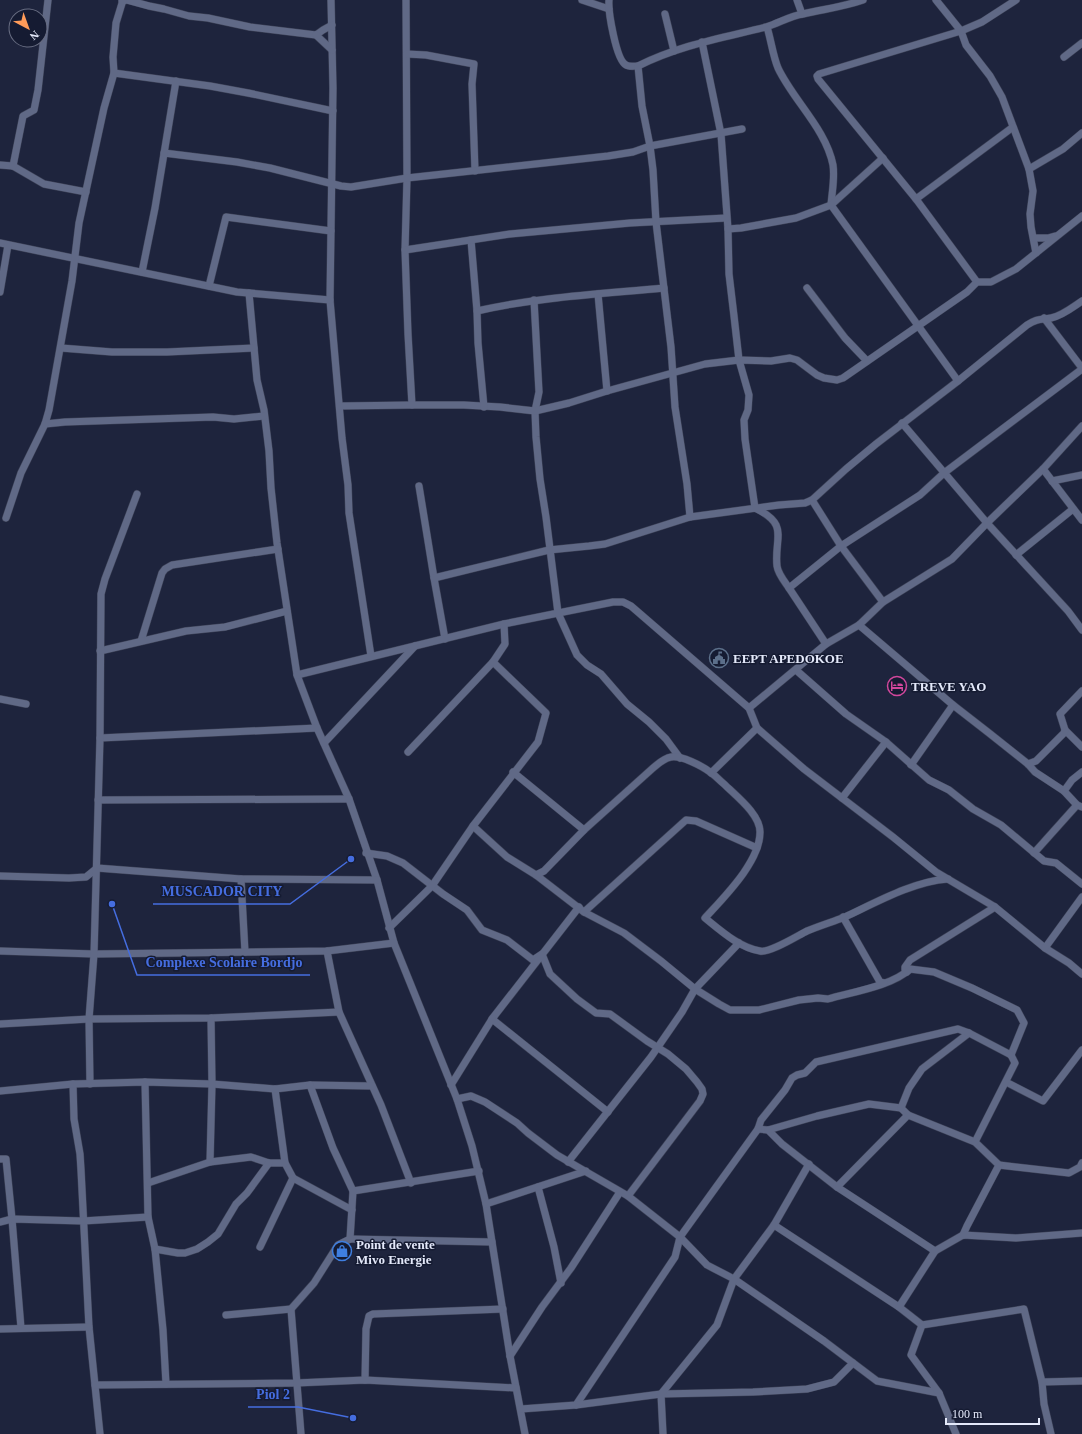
<svg xmlns="http://www.w3.org/2000/svg" width="1082" height="1434" font-family="Georgia,serif">
<style>
.lines{fill:none;stroke-linecap:round;stroke-linejoin:round}
.minor-casing{stroke:#3d4257;stroke-width:8}
.minor{stroke:#606986;stroke-width:7}
.labels{text-anchor:middle;dominant-baseline:central;stroke-width:3;stroke-linejoin:round;paint-order:stroke}
.poi-label{font-size:13px;font-weight:bold;fill:#e4e9fa;stroke:#151b32;text-anchor:start}
.leader{fill:none;stroke:#456ddf;stroke-width:1.5}
.callout-dot{fill:#456ddf;stroke:#151b32;stroke-width:1.5}
.callout-label{font-size:14px;text-anchor:middle;font-weight:bold;fill:#456ddf;stroke:#151b32;stroke-width:3;stroke-linejoin:round;paint-order:stroke}
</style>
<rect width="100%" height="100%" fill="#1e243d"/>
<g class="lines">
<g class="minor-casing">
<g id="minor">
<polyline points="331,0 333,88 330,300 342,438 348,485 349,513 371,656"/>
<polyline points="406,0 407,178 405,250 408,334 412,405"/>
<polyline points="582,0 609,9"/>
<path d="M609,0c-1,11 7,60 17,65 3,2 8,1 12,1"/>
<polyline points="797,0 802,14"/>
<polyline points="936,0 961,31 966,45 990,76 1002,97 1029,169 1033,191 1030,214 1031,227 1036,253"/>
<polyline points="122,1 127,0 149,6 164,9 189,16 208,18 250,27 316,35 323,30 332,25"/>
<polyline points="665,14 674,51"/>
<path d="M767,27c4,13 6,29 11,41 15,32 48,61 55,97 2,13 -1,27 -2,40l127,176"/>
<polyline points="316,35 332,50"/>
<path d="M702,42l19,92 7,95 1,45 5,42 5,44 10,35 -1,15 -4,10 1,19 10,69c35,17 19,29 22,58 1,8 8,16 12,22"/>
<polyline points="407,54 426,55 474,64 472,84 475,171"/>
<polyline points="1064,57 1082,43"/>
<polyline points="114,73 210,86 248,93 333,111"/>
<polyline points="164,153 237,162 270,168 341,186 351,187 407,178 608,156 633,152 650,146 742,129"/>
<polyline points="0,165 13,166 44,184 86,192"/>
<polyline points="13,166 23,116 34,110 38,90 48,0"/>
<polyline points="1029,169 1063,149 1082,133"/>
<polyline points="916,199 1013,127"/>
<polyline points="728,229 741,228 796,218 831,205 883,158"/>
<polyline points="1034,238 1048,238 1055,236"/>
<polyline points="471,240 477,311"/>
<polyline points="0,243 237,292 330,300"/>
<polyline points="405,250 510,234 630,223 726,218"/>
<polyline points="142,272 155,208 176,81"/>
<polyline points="977,282 916,199 818,79 817,76 819,74 961,31 982,22 1016,0"/>
<polyline points="209,286 226,217 331,231"/>
<polyline points="807,288 845,338 867,361"/>
<polyline points="0,292 8,245"/>
<polyline points="249,293 257,380 264,410 269,451 271,488 277,543 297,675 317,728 349,799 377,880 394,943 457,1099 472,1146 486,1204 510,1356 525,1434"/>
<polyline points="598,294 607,391"/>
<polyline points="534,300 539,392 535,411 536,437 540,479 546,517 558,613 577,655 587,665 601,674 627,704 649,722 666,739 680,758"/>
<polyline points="1044,318 1082,368"/>
<polyline points="61,348 112,352 167,352 254,348"/>
<polyline points="340,406 412,405 464,405 500,407 535,411 569,403 607,391 705,364 739,360 771,361 790,358 797,360 817,375 824,378 837,380 843,378 967,292 977,282 991,282 1016,269 1082,216"/>
<path d="M484,407l-6,-64 -1,-32c61,-14 124,-17 187,-23"/>
<polyline points="902,423 987,523 1068,611 1082,630"/>
<polyline points="45,424 65,422 213,417 234,419 264,416"/>
<polyline points="1043,469 1082,520"/>
<polyline points="1052,481 1082,475"/>
<polyline points="419,486 434,578 445,639"/>
<polyline points="812,500 841,546 883,602"/>
<path d="M690,517l-3,-33 -12,-77 -4,-60 -15,-125 -3,-52 -3,-24 -8,-40 -4,-40c42,-21 84,-28 128,-39 13,-4 24,-11 37,-13 21,-5 40,-7 60,-14"/>
<polyline points="6,518 21,473 45,424 49,410 72,281 79,223 104,108 114,73 113,57 116,23 123,0"/>
<polyline points="1016,555 1073,509"/>
<path d="M434,578l115,-28 40,-4 16,-2 85,-27 89,-12 26,-2 7,-3 34,-31 30,-25 82,-63 69,-56c11,-7 13,-5 24,-7 11,-2 22,-11 31,-17"/>
<polyline points="859,625 953,705 989,733 1028,764 1035,772 1064,791 1077,805 1082,807"/>
<polyline points="141,641 162,573 165,569 172,565 278,549"/>
<polyline points="826,644 789,588 841,546 920,495 944,473 1082,369"/>
<polyline points="100,651 186,631 225,627 287,611"/>
<polyline points="796,670 846,714 886,742 929,780 949,790 973,809 1001,825 1044,861 1056,863 1082,884"/>
<polyline points="297,675 504,624 613,602 623,602 631,606 749,708 757,728 804,769 893,837 936,872 995,907 1045,948 1069,963 1082,974"/>
<polyline points="0,699 26,704"/>
<polyline points="749,708 826,644 859,625 883,602 952,559 987,523 1043,469 1082,426"/>
<polyline points="1065,730 1082,747"/>
<polyline points="100,738 317,728"/>
<polyline points="324,743 415,646"/>
<polyline points="408,752 493,662 505,644 504,624"/>
<polyline points="1028,764 1036,761 1064,733 1065,730 1060,714 1082,691"/>
<polyline points="911,765 953,705"/>
<polyline points="513,772 584,830"/>
<polyline points="711,773 757,728"/>
<polyline points="1064,791 1072,780 1082,772"/>
<polyline points="842,798 886,742"/>
<polyline points="98,800 349,799"/>
<path d="M473,826l34,31 29,18 48,37 40,21 37,28 34,28 24,15 11,6h29l40,-10 19,-2 10,1c24,-7 64,-13 82,-30l24,3 38,16 45,22 7,13 -13,32"/>
<polyline points="366,853 387,856 403,863 443,894 467,910 482,930 507,940 533,960 542,954 550,974 577,999 596,1013 610,1014 647,1041 668,1054 686,1069 697,1082 702,1089 703,1094 700,1101 628,1196"/>
<polyline points="1034,853 1077,805"/>
<path d="M536,875l8,-4 40,-41 69,-62c5,-4 11,-10 18,-11 10,-2 31,9 39,15 5,3 9,8 14,12 12,12 36,30 36,48 0,30 -36,65 -55,86 16,13 35,30 55,33 10,2 37,-15 47,-20 12,-5 25,-9 38,-14 30,-14 69,-36 103,-38"/>
<polyline points="0,876 69,878 86,877 97,868 241,879 377,880"/>
<polyline points="241,879 245,952"/>
<polyline points="579,907 492,1019 608,1112"/>
<polyline points="584,912 686,820 696,821 757,848"/>
<polyline points="843,917 880,982 884,983"/>
<polyline points="389,928 432,886 473,826 538,742 546,713 493,662"/>
<polyline points="1045,948 1082,897"/>
<polyline points="0,951 94,954 327,951 394,943"/>
<polyline points="327,951 339,1012 381,1105 411,1183"/>
<polyline points="909,970 907,972 905,970 905,967 910,960 995,907"/>
<polyline points="0,1024 89,1019 211,1018 339,1012"/>
<polyline points="145,1082 148,1217 155,1249 163,1330 166,1384"/>
<polyline points="1006,1082 1043,1101 1082,1050"/>
<polyline points="73,1084 74,1119 80,1154 81,1170 89,1327 100,1434"/>
<polyline points="90,1084 89,1019 94,954 100,738 101,594 105,579 137,494"/>
<polyline points="451,1085 492,1019"/>
<polyline points="275,1089 285,1163 293,1178 352,1210"/>
<polyline points="0,1091 73,1084 145,1082 212,1084 275,1089 310,1085 372,1086"/>
<polyline points="457,1099 471,1096 485,1102 517,1123 528,1133 557,1155 628,1196 680,1237 707,1265 734,1279 824,1341 877,1381 939,1393 956,1434"/>
<polyline points="758,1129 768,1130 782,1144 837,1187 935,1251"/>
<polyline points="768,1130 817,1116 869,1104 901,1108"/>
<polyline points="0,1159 6,1159 12,1219 21,1328"/>
<polyline points="210,1162 212,1084 211,1018"/>
<polyline points="568,1162 651,1057 682,1012 695,989 739,943"/>
<polyline points="999,1165 1069,1173 1080,1167 1082,1163"/>
<polyline points="148,1183 210,1162 251,1157 269,1163 285,1163"/>
<polyline points="538,1187 554,1247 561,1283"/>
<polyline points="837,1187 908,1115"/>
<polyline points="353,1191 479,1171"/>
<polyline points="486,1204 586,1171"/>
<polyline points="0,1222 12,1219 83,1221 148,1217"/>
<polyline points="774,1225 899,1307 922,1325"/>
<polyline points="963,1235 967,1226 999,1165 975,1142 908,1115 901,1108 909,1088 922,1069 969,1033"/>
<polyline points="350,1239 492,1242"/>
<polyline points="260,1247 293,1178"/>
<polyline points="155,1249 178,1253 185,1253 197,1249 208,1242 218,1234 236,1204 247,1193 269,1163"/>
<polyline points="899,1307 935,1251 963,1235 1016,1238 1082,1233"/>
<polyline points="226,1315 291,1309"/>
<polyline points="0,1329 89,1327"/>
<polyline points="510,1356 542,1307 571,1268 620,1192"/>
<polyline points="365,1380 366,1329 369,1316 373,1314 503,1309"/>
<polyline points="1042,1382 1082,1381"/>
<polyline points="95,1385 296,1383 365,1380 516,1388"/>
<polyline points="939,1393 911,1355 922,1325 1024,1309 1042,1382 1044,1404 1051,1434"/>
<polyline points="576,1405 675,1257 680,1237 758,1129 761,1120 785,1090 792,1078 797,1075 805,1073 816,1062 958,1029 969,1033 1011,1055 1015,1063 975,1142"/>
<polyline points="521,1409 576,1405 661,1394 753,1392 807,1389 834,1382 853,1363"/>
<polyline points="301,1434 291,1309 314,1283 338,1245 350,1239 353,1191 333,1148 310,1085"/>
<polyline points="663,1434 661,1394 717,1325 734,1279 774,1225 809,1164"/>
</g>
</g>
<use href="#minor" class="minor"/>
</g>
<defs>
<g id="civic-ring" transform="scale(1)"><circle r="9.5" fill="#151b32" stroke="#5c6f8a" stroke-width="1.5"/><path d="M-.6-6.5H3V-4.5H.6V-3L4-1V1h2V6H-6V1h2V-1L-.6-3ZM-1.2 2.5V6h2.4V2.5Z" fill="#5c6f8a"/></g>
<g id="hotel-ring" transform="scale(1)"><circle r="9.5" fill="#151b32" stroke="#d1479c" stroke-width="1.5"/><path d="M-6-4.5h1.5V1H6V5H4.5V3h-9V5H-6ZM-4 0a1.8 1.8 0 1 1 3.6 0ZM.5 0V-2.5h3Q6-2.5 6 0Z" fill="#d1479c"/></g>
<g id="shop-ring" transform="scale(1)"><circle r="9.5" fill="#151b32" stroke="#3f7fe0" stroke-width="1.5"/><path d="M-5-2.5h2.3a2.7 3.5 0 0 1 5.4 0H5L5.5 6h-11ZM-1.5-2.5h3a1.5 2.3 0 0 0-3 0Z" fill="#3f7fe0"/></g>
</defs>
<g fill-rule="evenodd">
<use href="#civic-ring" x="719" y="658"/>
<use href="#hotel-ring" x="897" y="686"/>
<use href="#shop-ring" x="342" y="1251"/>
</g>
<g class="labels">
<g class="poi-label">
<text x="733" y="658">EEPT APEDOKOE</text>
<text x="911" y="686">TREVE YAO</text>
<text x="356" y="1244">Point de vente<tspan x="356" dy="15">Mivo Energie</tspan></text>
</g>
</g>
<path class="leader" d="M351 859L290 904H153M112 904L137 975H310M353 1418L298 1407H248"/>
<g class="callout-dot">
<circle cx="351" cy="859" r="4"/>
<circle cx="112" cy="904" r="4"/>
<circle cx="353" cy="1418" r="4"/>
</g>
<g class="callout-label">
<text x="222" y="896">MUSCADOR CITY</text>
<text x="224" y="967">Complexe Scolaire Bordjo</text>
<text x="273" y="1399">Piol 2</text>
</g>
<g transform="translate(28 28) rotate(139)"><circle r="19" fill="#151b32" stroke="#686d82"/>
<path d="M0-3L7 15L0 10L-7 15Z" fill="#ff9b59"/>
<text y="-6" font-size="11" font-weight="bold" text-anchor="middle" fill="#e4e9fa">N</text>
</g>
<path d="M946 1418v6h93v-6" fill="none" stroke="#e4e9fa" stroke-width="2"/>
<text x="952" y="1418" font-size="12" fill="#e4e9fa" stroke="#151b32" stroke-width="3" paint-order="stroke">100 m</text>
</svg>
